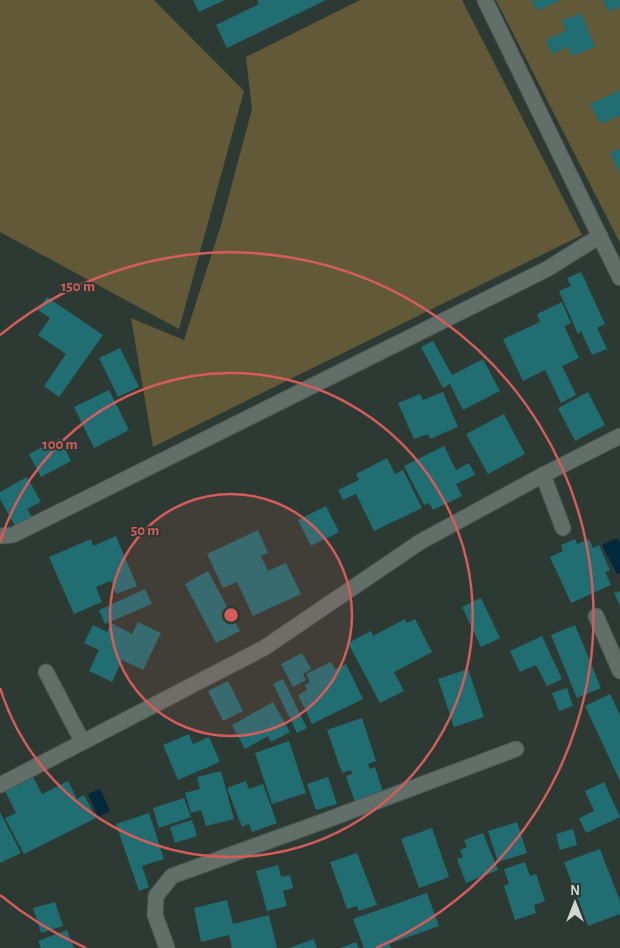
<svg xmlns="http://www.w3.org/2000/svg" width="620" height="948" font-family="'Alegreya Sans',sans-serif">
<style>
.green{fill:#615937}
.water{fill:#00293d}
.building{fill:#216e72}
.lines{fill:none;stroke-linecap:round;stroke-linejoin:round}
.minor-casing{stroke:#4c5752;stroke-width:17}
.minor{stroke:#626f69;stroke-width:15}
.ring{fill:none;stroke:#d45c5b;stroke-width:2.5}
.centre{fill:#d45c5b;stroke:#2d3933;stroke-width:2.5}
.ring-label{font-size:15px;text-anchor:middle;font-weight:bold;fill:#d45c5b;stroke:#2d3933;stroke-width:4;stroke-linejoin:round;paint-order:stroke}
</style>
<rect width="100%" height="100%" fill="#2d3933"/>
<g class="green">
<polygon points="0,0 154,0 244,91 179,329 0,232"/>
<polygon points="360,0 462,0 582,235 153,447 131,318 184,340 221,225 252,109 246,57"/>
<polygon points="496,0 620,0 620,243"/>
</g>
<g class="water">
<polygon points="617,538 620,543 620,573 617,574 602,545"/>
<polygon points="100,789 110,811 98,817 88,794"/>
</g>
<g class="building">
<polygon points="193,0 225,0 199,12"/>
<polygon points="257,0 326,0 227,48 216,25 259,4"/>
<polygon points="532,0 561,0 537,11"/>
<polygon points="603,0 620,0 620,7 609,12"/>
<polygon points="581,13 595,47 572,56 568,47 551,54 546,40 566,31 562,21"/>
<polygon points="620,90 620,115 601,124 590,104"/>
<polygon points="620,148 620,174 610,153"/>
<polygon points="581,272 605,324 597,328 607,349 592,355 581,331 578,334 559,291 571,286 567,278"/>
<polygon points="47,297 103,335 59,397 44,386 66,354 38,335 50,318 38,310"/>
<polygon points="562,302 571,323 564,326 579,358 562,366 576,395 561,403 545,370 523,381 503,339 540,322 537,314"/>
<polygon points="433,341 452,375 483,359 500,391 463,410 450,384 443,388 421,347"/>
<polygon points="120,348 139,387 118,397 99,358"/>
<polygon points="109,390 129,430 94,448 74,407"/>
<polygon points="443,392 458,427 430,439 428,434 414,439 398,403 420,394 423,400"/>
<polygon points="588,392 605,425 575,441 558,408"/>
<polygon points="504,414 525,454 488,474 466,434"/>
<polygon points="60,438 71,461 41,477 29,454"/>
<polygon points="444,446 456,470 469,463 475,475 456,484 462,496 433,510 429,503 424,505 404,466"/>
<polygon points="387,458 395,474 403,470 422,508 374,531 356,494 343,500 338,490 359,480 356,474"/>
<polygon points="27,477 41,502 27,509 33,519 16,528 0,499 0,492"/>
<polygon points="326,506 339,532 311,546 298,520"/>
<polygon points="258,530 268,553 261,556 268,571 286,563 301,594 253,616 237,582 223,588 207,554"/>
<polygon points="116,536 137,586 116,594 111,581 96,587 102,602 74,614 49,557 91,539 93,546"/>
<polygon points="575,539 577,544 589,539 593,548 599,545 610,570 605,572 611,585 571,603 550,557 563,551 561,545"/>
<polygon points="208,571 240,631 216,643 185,584"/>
<polygon points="145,589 152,604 105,624 99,610"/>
<polygon points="620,591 620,606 614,593"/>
<polygon points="481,598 500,638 481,647 462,607"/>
<polygon points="405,619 407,623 415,619 432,652 394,672 404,691 380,703 348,643 371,631 373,636"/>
<polygon points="138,622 161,633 143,670 122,660 112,682 89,671 99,650 84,643 93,625 107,632 111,623 132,634"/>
<polygon points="575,625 601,688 577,698 551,635"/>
<polygon points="542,636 562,679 547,686 536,665 520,672 510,651"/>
<polygon points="302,653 311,669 303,674 306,680 293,687 281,664"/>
<polygon points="331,662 335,669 346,664 363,699 312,724 298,695 307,690 305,685 310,682 306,674"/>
<polygon points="468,669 484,717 454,727 438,679"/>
<polygon points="283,679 307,728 297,733 273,684"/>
<polygon points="228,681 243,711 223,721 208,691"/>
<polygon points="567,688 573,706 559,711 552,693"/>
<polygon points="610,694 620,715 620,781 585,706"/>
<polygon points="273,702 290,732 271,742 268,736 245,749 232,725"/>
<polygon points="362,718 376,761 368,764 370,769 375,767 385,798 357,808 346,776 352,774 351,770 342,773 327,730"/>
<polygon points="189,734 193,744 209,737 220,762 178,780 163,745"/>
<polygon points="289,741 306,793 272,804 255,753"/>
<polygon points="221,771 234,819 206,826 201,810 191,813 185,793 200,789 197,777"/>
<polygon points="33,777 42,794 68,781 77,799 84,795 96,818 24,854 5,818 16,813 5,791"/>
<polygon points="328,777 337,804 316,810 307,784"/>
<polygon points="246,781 249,789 263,784 277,823 252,832 249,824 242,827 227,788"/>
<polygon points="604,782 620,817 586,833 579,818 594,811 585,791"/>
<polygon points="184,798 191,817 159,828 153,808"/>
<polygon points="0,812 21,853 0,863"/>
<polygon points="149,813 164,859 142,866 149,887 139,891 116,824"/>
<polygon points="192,820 197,836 175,843 170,827"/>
<polygon points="517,822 527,853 498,862 488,831"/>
<polygon points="432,828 449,877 419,888 401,839"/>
<polygon points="573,829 577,845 560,850 556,834"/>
<polygon points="483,833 498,870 466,883 457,859 463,857 460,850 467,847 464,840"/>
<polygon points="600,849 620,901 620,914 588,926 564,862"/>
<polygon points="357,853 377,905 359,911 357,906 347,909 330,862"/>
<polygon points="525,862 530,876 536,874 545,901 534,905 536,913 515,920 504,886 509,884 504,869"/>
<polygon points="278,865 281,877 290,875 293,888 283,891 287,906 267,911 256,871"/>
<polygon points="427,893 439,926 389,944 391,948 364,948 353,919"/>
<polygon points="227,900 233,924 269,915 277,948 232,948 229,935 201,942 194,908"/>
<polygon points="55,902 63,926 41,933 33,908"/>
<polygon points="67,930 74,948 41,948 38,941"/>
<polygon points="314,939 317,948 289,948"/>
<polygon points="356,942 359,948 340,948"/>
</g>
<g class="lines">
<g class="minor-casing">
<g id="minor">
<polyline points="485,0 620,278"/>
<polyline points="543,475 563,528"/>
<polyline points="0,536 13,535 547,269 600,236"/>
<polyline points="596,616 620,671"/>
<polyline points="46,672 82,741"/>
<polyline points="0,785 264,648 420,542 543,475 620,436"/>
<polyline points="167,948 155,915 156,896 172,876 327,820 516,749"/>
</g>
</g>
<use href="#minor" class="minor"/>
</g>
<circle cx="231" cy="615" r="121" fill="#d45c5b" fill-opacity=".12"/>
<g class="ring">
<circle cx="231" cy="615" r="121"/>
<path d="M0 542A242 242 0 1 1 0 688"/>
<path d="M86 948A363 363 0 0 1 0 895M0 335A363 363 0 1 1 376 948"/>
</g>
<circle cx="231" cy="615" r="8" class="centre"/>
<g class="ring-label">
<text x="78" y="291">150 m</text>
<text x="60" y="449">100 m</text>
<text x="145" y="535">50 m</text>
</g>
<g transform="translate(575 903)" stroke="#2d3933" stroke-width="4" paint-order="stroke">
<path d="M0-4L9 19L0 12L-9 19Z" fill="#cfd6d3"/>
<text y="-8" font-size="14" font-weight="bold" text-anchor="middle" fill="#cfd6d3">N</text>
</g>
</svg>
